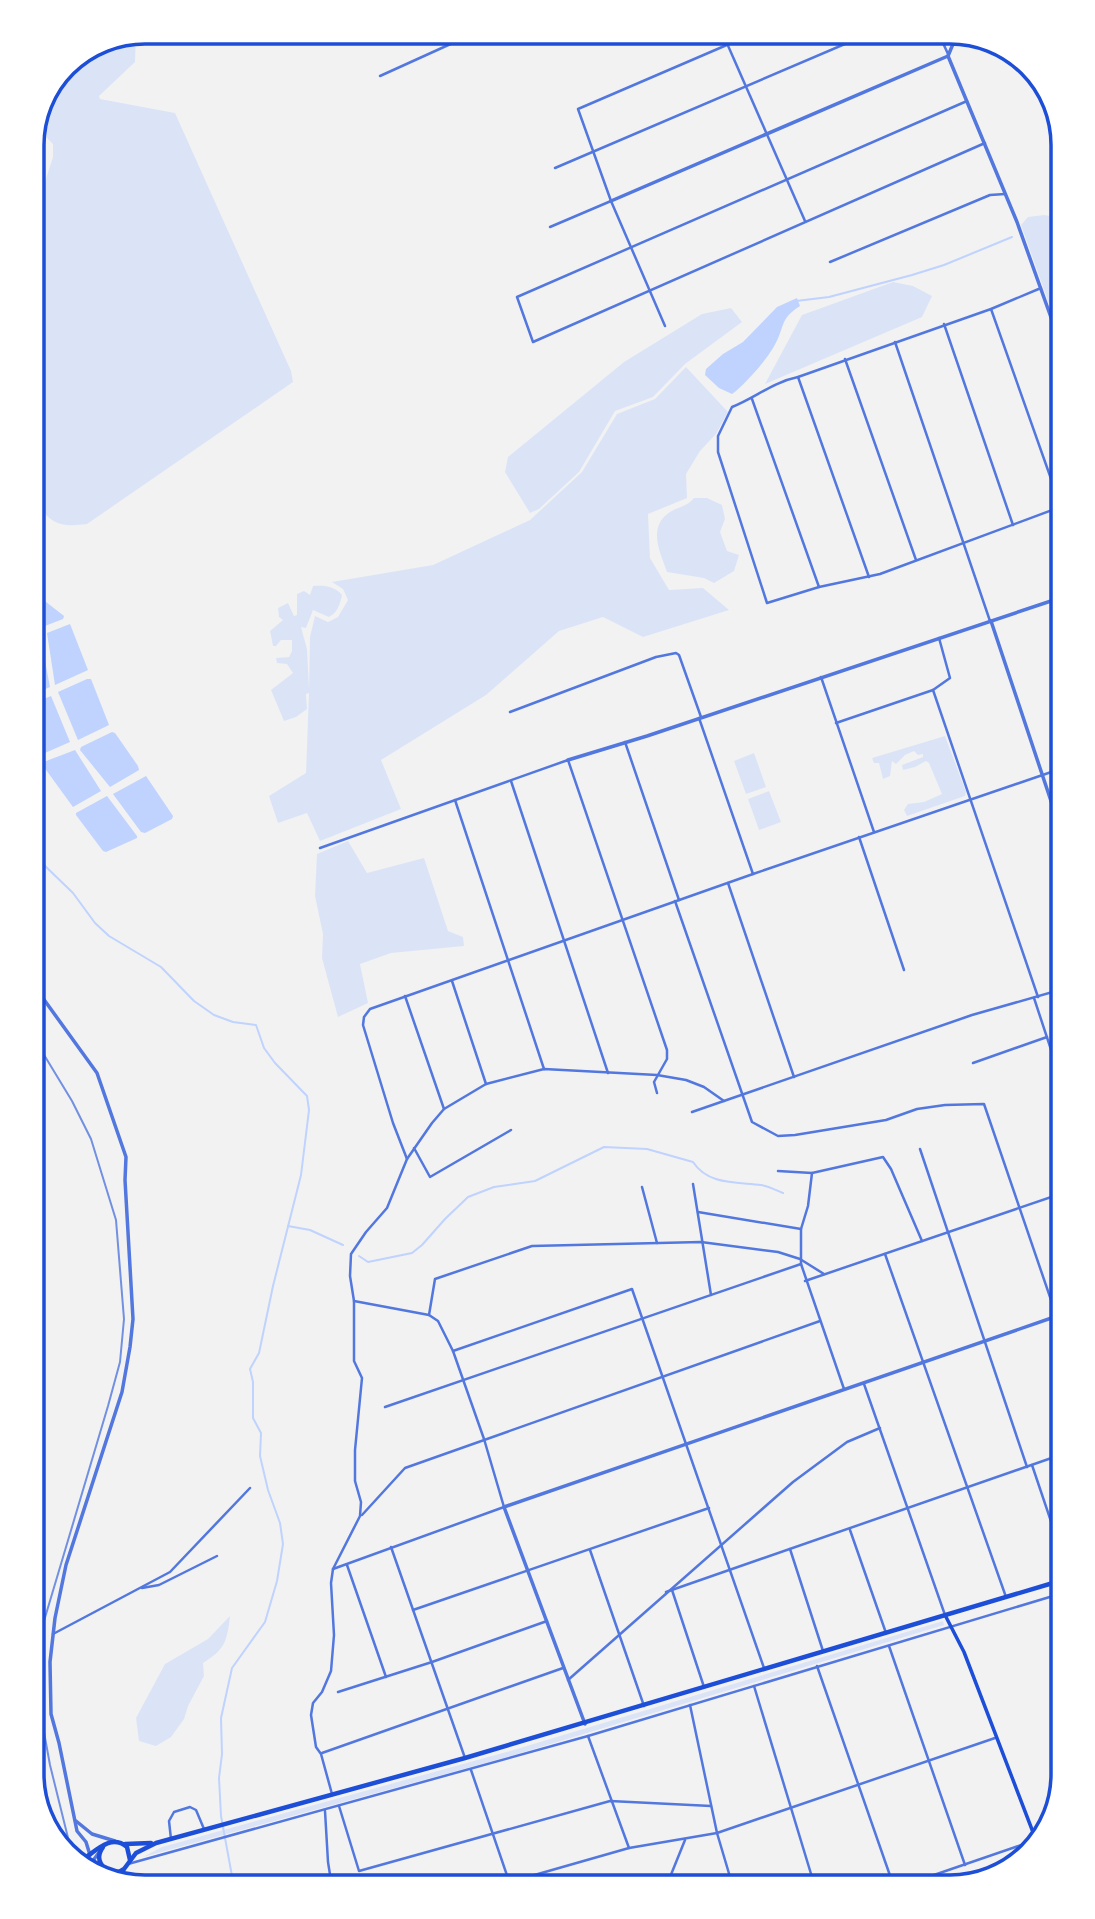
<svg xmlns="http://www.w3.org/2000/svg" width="1095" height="1919" font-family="'Roboto Condensed',sans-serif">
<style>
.green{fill:#dbe4f7}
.water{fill:#bfd3fe}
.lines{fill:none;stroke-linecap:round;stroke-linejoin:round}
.stream{stroke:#bfd3fe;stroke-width:2}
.minor{stroke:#5277de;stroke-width:2.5}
.tertiary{stroke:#5277de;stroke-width:3.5}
.secondary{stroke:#1d4ed8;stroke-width:3.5}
.primary{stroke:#1d4ed8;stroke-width:4.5}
.rail{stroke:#7290e2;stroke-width:2}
.rim{fill:none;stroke:#1d4ed8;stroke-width:3.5}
</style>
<rect width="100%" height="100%" fill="#f2f2f2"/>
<g class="green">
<path d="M136,35l-1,27 -36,34 1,3 75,14 116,258 2,11 -206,142c-31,4 -37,-2 -55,-26v-276l21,-65v-13l-10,-10 -11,8v-4l33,-74z"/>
<polygon points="1044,215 1063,218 1063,343 1021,225 1028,217"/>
<polygon points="893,282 913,286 932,296 922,317 765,384 802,315"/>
<polygon points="731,308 742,322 685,364 653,397 615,411 579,472 539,509 530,513 505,472 508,457 624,362 702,314"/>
<path d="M686,367l42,45 -12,22 -16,17 -14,23 1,24 -39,16 2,44 19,32 34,-2 26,22 -86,27 -40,-20 -44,14 -73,64 -105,65 20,49 -81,32 -13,-28 -29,10 -9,-27 37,-23 3,-80 -3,1 1,15 -11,8 -12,4 -13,-31 22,-17 -6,-9 -10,-1 -1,-5 13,-1 3,-6v-11h-11l-5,6h-3l-3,-15 13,-11 -4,-3 -1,-9 10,-5 6,13 3,-1v-21l7,-3 6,4 3,-9c11,-1 22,0 29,9 -2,10 -5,18 -13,22l-16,-7 -7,18 -5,-1 6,22 2,39 1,-51 5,-21 13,6 10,-5 10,-17 -5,-11 -11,-7 101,-17 97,-45 52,-48 35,-58 38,-15z"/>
<path d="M694,498h13l15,7 3,14 -5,13 7,19 12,4 -5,16 -20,12 -10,-5 -37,-6c-7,-20 -20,-45 3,-60 8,-5 18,-6 24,-14z"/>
<polygon points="945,736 966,792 965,796 907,816 904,810 908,804 924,802 942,794 929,763 926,761 915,767 903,770 902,765 923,757 923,754 918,755 914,751 905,755 896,764 892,761 890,776 883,779 879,763 874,763 872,758"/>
<polygon points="754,753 766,787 746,794 734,761"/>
<polygon points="769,791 781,822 759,830 748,799"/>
<polygon points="348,841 367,873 424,858 448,931 463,937 464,946 391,953 360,964 368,1003 338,1017 322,958 323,934 315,896 317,854"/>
<path d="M230,1616c-3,26 -5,33 -27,47l1,13 -16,30 -4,13 -13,18 -15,9 -17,-5 -3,-23 29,-54 43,-25z"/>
<polygon points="943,1621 944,1625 511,1756 143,1857 162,1847 510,1751"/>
</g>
<g class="water">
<path d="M797,298l3,8c-22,14 -14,21 -27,42 -10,16 -23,30 -37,43l-4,3 -13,-6 -14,-13 1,-6 17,-15 20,-12 34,-35z"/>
<polygon points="32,591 64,616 63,619 32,631"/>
<polygon points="70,624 88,670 55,685 47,633"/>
<polygon points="40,635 50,687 32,695 32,638"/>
<polygon points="87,679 91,679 109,725 78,740 58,692"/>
<polygon points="51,696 70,742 38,756 32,744 32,704"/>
<polygon points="112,732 115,733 138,766 139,770 110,787 80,750 81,747"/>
<polygon points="75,750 101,791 73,807 41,763"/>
<polygon points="146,776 173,816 172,819 145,833 141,832 113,794"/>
<polygon points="107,796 137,836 137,838 106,852 103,851 76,815 76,813"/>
</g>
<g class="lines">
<g class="stream">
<polyline points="796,301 829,297 912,275 944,265 1012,237"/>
<polyline points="32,842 42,863 73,893 95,923 109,936 161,967 194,1001 214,1015 233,1022 256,1025 264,1048 275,1063 307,1096 309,1110 301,1175 273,1286 259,1353 250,1369 253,1382 253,1418 261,1433 260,1456 268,1490 280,1523 283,1544 277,1581 265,1622 232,1668 221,1718 222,1754 219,1778 221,1816 234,1887"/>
<polyline points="288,1226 310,1230 343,1245"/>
<path d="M359,1256l9,6 44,-9 10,-8 23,-26 23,-22 26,-10 41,-6 69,-34 43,2 46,13c15,23 43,20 68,23 7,1 15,5 22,8"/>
</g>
<g class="minor">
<polyline points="722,32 805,221"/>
<polyline points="938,32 948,54"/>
<polyline points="380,76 477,32"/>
<polyline points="967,101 517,297 533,342 985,143"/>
<polyline points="555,168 873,32"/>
<polyline points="550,227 611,201"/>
<polyline points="830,262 990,195 1005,194"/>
<path d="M1041,288l-50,21 -193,68c-25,5 -43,21 -66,30l-14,29v16l49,151 52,-16 61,-13 183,-68"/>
<polyline points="991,309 1061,507"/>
<polyline points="944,324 1013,525"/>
<polyline points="665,326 611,201 578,109 757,32"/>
<polyline points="895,342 990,621"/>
<polyline points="845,359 916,560"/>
<polyline points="798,377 869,577"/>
<polyline points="752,399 819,587"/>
<polyline points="821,677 874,832"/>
<polyline points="933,690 1038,997"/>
<polyline points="510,712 656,657 676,653 679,655 701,717"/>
<polyline points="699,718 753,874"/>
<polyline points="836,723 933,690 950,678 939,638"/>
<polyline points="625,742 679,900"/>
<polyline points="511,781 608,1073"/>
<polyline points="455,800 544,1069"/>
<polyline points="859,837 904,970"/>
<polyline points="320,848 568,760 667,1050 667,1059 654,1082 657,1093"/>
<polyline points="728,883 794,1077"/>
<polyline points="675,901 752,1122 778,1136 795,1135 886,1120 917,1109 945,1105 984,1104 1063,1335"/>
<polyline points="452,981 486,1084"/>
<polyline points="405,996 444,1109"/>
<polyline points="1034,998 1063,1086"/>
<polyline points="973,1063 1047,1037"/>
<polyline points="692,1112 972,1015 1063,989"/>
<polyline points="414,1148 430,1177 511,1130"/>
<polyline points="920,1149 1027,1467"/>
<polyline points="407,1159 393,1123 363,1025 364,1017 370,1009 753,874 1063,768"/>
<polyline points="778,1171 812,1173 883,1157 891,1169 922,1241"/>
<polyline points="812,1173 808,1206 801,1229 801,1264 844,1389"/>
<polyline points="693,1184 711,1295"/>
<polyline points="642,1187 657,1243"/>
<polyline points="698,1212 801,1229"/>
<polyline points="885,1254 1006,1597"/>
<polyline points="805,1281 1063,1193"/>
<polyline points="429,1315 435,1279 532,1246 701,1242 778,1252 800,1259 824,1274"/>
<polyline points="453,1351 632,1289 764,1668"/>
<polyline points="864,1384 945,1615"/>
<polyline points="385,1407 801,1264"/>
<polyline points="1032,1465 1063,1557"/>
<polyline points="362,1515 405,1468 820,1321"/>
<polyline points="850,1530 886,1633"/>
<polyline points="391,1547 465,1758"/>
<polyline points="790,1549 823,1651"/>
<polyline points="590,1550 644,1706"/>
<polyline points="347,1565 386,1677"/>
<polyline points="333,1569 504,1507 484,1439 453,1351 438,1321 429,1315 354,1301"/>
<polyline points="142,1588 159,1585 217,1556"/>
<polyline points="672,1590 704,1687"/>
<polyline points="666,1592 1063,1454"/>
<polyline points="413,1610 709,1508"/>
<polyline points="53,1634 170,1572 250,1488"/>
<polyline points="889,1646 965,1865"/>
<polyline points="817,1666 894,1887"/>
<polyline points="568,1680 793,1482 847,1442 880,1428"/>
<polyline points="754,1686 815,1887"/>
<polyline points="338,1692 432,1662 547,1621"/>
<polyline points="690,1705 717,1833 733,1887"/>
<polyline points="588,1736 629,1848"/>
<polyline points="322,1753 563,1668"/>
<polyline points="471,1770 511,1887"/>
<polyline points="332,1794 321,1754 316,1747 311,1715 313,1703 322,1692 331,1671 334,1635 331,1583 333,1569 360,1516 361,1502 355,1481 355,1450 362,1378 354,1361 354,1301 350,1276 351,1254 366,1232 387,1208 407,1159 432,1123 444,1109 486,1084 544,1069 657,1075 686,1080 704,1087 724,1101"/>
<polyline points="339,1806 359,1871 610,1801 711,1806"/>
<polyline points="325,1811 328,1862 332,1887"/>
<polyline points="171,1839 169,1821 174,1812 190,1807 196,1810 204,1829"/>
<polyline points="128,1864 588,1736 1063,1593"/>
<polyline points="510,1882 629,1848 717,1833 995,1738"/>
<polyline points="666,1887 685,1840"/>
<polyline points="899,1887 1036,1840"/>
</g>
<g class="tertiary">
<polyline points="948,56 1017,222 1063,351"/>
<polyline points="948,56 958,32"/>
<polyline points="611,201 948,56"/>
<polyline points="991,621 1063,837"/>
<polyline points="568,760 647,736 1063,597"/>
<polyline points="32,983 97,1073 126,1157 125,1180 133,1319 130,1347 122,1392 66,1565 55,1618 50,1662 51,1714 59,1743 77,1831 86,1842 90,1855"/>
<polyline points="585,1724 504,1507 1063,1314"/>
<polyline points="76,1821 92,1834 115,1841"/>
<polyline points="91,1872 92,1862 100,1851"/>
<polyline points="118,1881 124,1870"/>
</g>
<polyline class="secondary" points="945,1615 964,1652 1036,1840"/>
<g class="primary">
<polyline points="125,1844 151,1843"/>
<path d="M103,1847c-7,9 -4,18 5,24"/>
<path d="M77,1863c16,-8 32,-31 50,-16l3,13"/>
<polyline points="88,1870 119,1872 124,1869 136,1853 156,1843 465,1758 1063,1580"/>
</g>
<polyline class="rail" points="32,1035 72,1101 91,1139 116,1220 124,1319 120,1362 108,1406 44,1621 39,1705 50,1765 73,1858"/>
</g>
<path d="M0 0H1095V1919H0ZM145 44H950A101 101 0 0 1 1051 145V1774A101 101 0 0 1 950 1875H145A101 101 0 0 1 44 1774V145A101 101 0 0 1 145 44Z" fill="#fff" fill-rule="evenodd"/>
<path class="rim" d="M145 44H950A101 101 0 0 1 1051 145V1774A101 101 0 0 1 950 1875H145A101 101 0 0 1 44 1774V145A101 101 0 0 1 145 44Z"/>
</svg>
